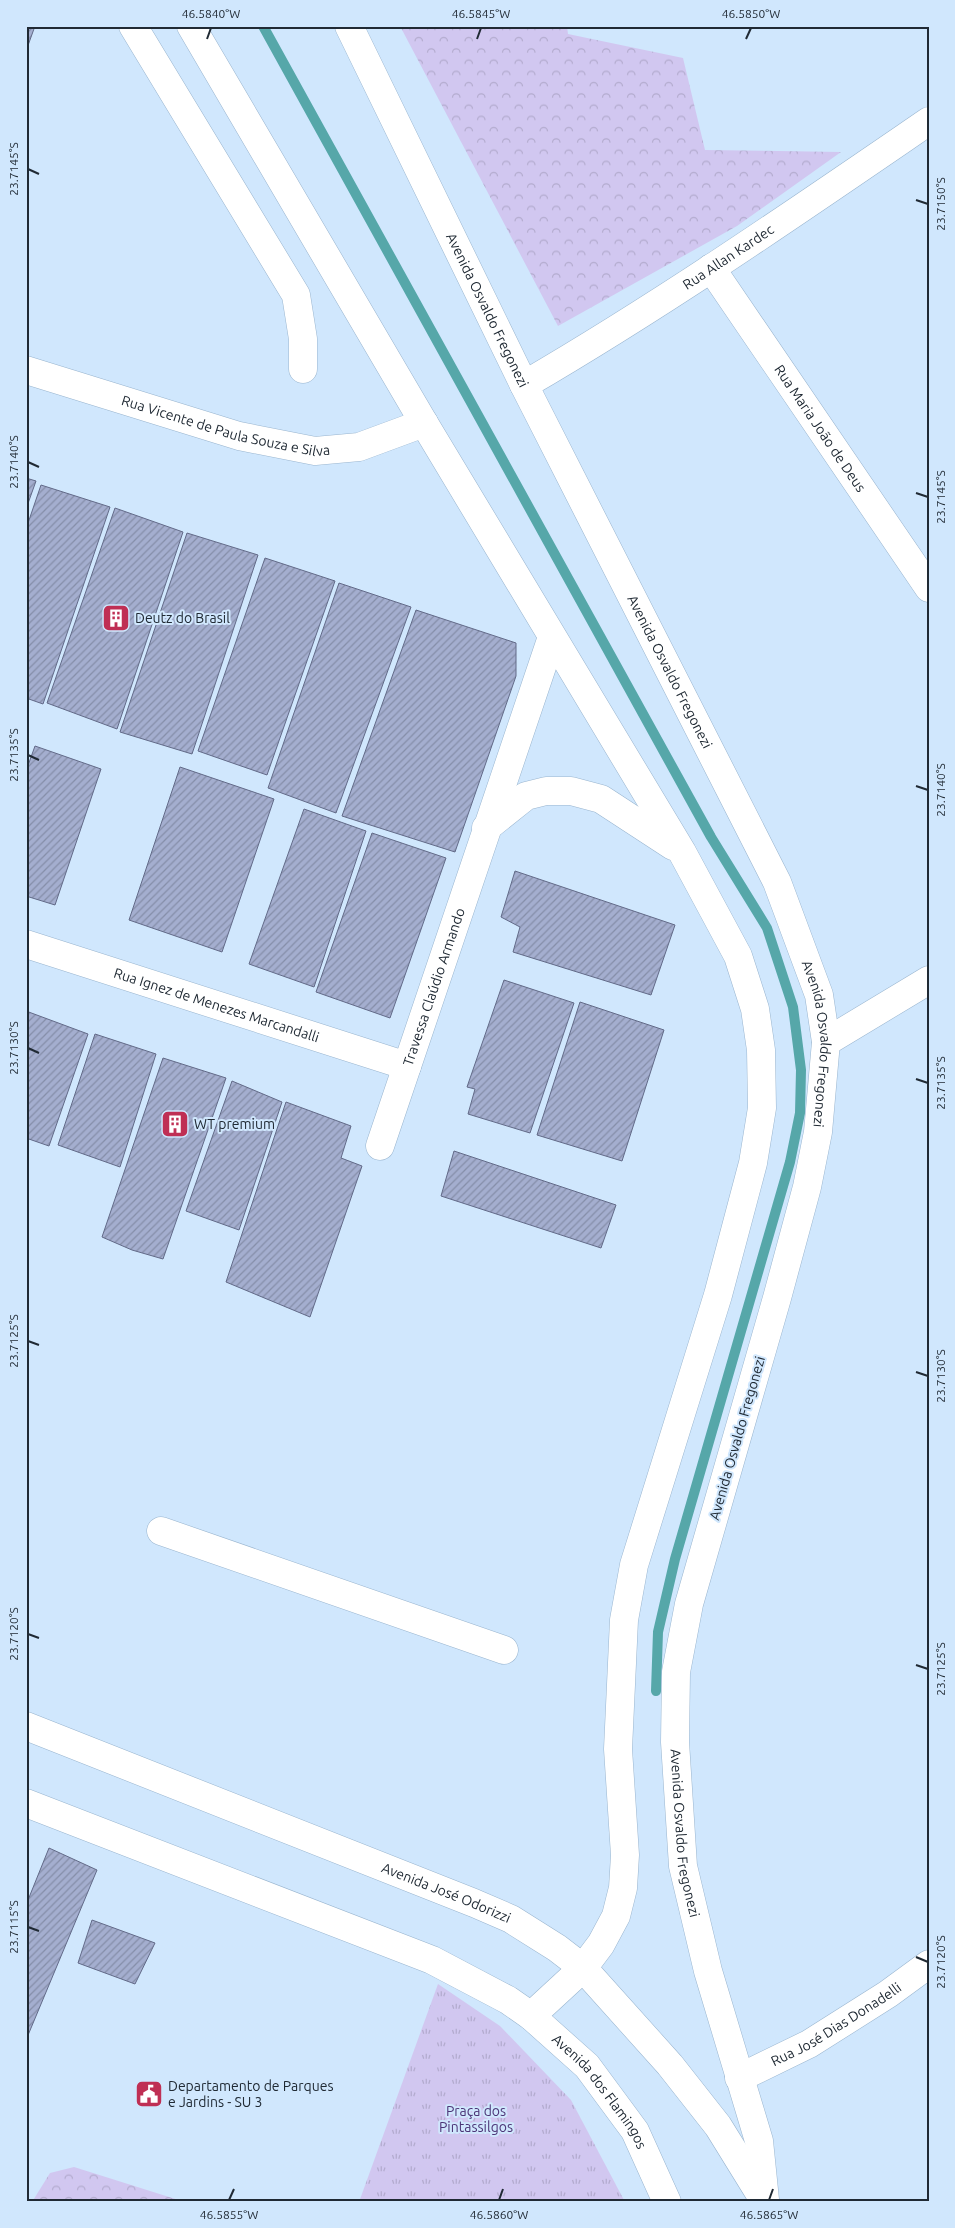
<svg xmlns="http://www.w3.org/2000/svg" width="955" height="2228" font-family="Ubuntu,sans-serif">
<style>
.forest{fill:url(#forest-crowns)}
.park{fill:url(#park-tufts)}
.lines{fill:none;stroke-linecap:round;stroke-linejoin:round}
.stream{stroke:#56a7a9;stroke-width:10}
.building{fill:url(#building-hatch);stroke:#626a88}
.minor-casing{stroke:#99b5cf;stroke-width:29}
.major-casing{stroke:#99b5cf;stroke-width:29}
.minor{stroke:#fff;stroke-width:28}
.major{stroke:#fff;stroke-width:28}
.ticks{fill:none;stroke:#202a34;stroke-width:2}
.labels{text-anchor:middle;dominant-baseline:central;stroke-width:4;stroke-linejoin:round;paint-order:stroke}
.street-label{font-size:14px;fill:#202a34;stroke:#d0e7fd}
.poi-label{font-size:14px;fill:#202a34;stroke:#d0e7fd;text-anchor:start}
.park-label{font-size:14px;fill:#4c3577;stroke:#d0e7fd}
.neatline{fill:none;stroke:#202a34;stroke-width:2}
.ticks-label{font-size:12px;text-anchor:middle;fill:#202a34}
</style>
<defs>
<pattern id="forest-crowns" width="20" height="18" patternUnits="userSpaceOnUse" patternTransform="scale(1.25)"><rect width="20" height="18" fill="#d1c7f0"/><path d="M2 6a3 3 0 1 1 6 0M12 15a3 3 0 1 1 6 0" fill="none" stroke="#b3abce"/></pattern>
<pattern id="park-tufts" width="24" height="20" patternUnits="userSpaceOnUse" patternTransform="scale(1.25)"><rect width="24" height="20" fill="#d1c7f0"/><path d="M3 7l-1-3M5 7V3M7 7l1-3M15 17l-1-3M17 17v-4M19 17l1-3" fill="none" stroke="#b3abce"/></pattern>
<pattern id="building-hatch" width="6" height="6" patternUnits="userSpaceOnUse" patternTransform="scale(1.25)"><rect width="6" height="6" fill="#a4aecf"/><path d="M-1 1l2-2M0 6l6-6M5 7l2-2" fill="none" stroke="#858ea9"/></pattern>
</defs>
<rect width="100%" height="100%" fill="#d0e7fd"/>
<g class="forest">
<polygon points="400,26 567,26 568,34 683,58 705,150 841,152 737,226 558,326"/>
<polygon points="74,2167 185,2202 32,2202 50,2173"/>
</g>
<polygon class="park" points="438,1984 500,2026 571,2100 625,2202 359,2202"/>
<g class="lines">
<polyline class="stream" points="263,26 711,837 767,928 793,1007 801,1070 800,1113 790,1162 675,1559 658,1632 656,1691"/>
</g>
<g class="building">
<polygon points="26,26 35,26 26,51"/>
<polygon points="26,478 36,481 26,509"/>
<polygon points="41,485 110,507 43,704 26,698 26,529"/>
<polygon points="115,508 183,532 117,729 47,703"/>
<polygon points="187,533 258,555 192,754 120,732"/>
<polygon points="265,558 335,581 267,775 198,751"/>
<polygon points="339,583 411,607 336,813 268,788"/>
<polygon points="416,610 516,643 516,676 455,852 342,816"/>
<polygon points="35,746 101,769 55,905 26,896 26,771"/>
<polygon points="180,767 274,799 222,952 129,920"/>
<polygon points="304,809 366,831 314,987 249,964"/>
<polygon points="372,833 446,858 390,1018 316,992"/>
<polygon points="515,871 675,925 651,995 513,952 520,927 501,917"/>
<polygon points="504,980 574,1003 530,1133 468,1114 475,1089 467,1087"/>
<polygon points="580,1002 664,1030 622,1161 537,1135"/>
<polygon points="26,1011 88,1034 49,1146 26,1138"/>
<polygon points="95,1034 156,1054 120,1167 58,1145"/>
<polygon points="163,1058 226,1078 163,1259 132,1250 102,1237"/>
<polygon points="232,1081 282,1102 239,1230 186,1211"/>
<polygon points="286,1102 351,1126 341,1158 362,1166 310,1317 226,1282"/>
<polygon points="454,1151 616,1205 601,1248 441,1196"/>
<polygon points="49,1848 97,1870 26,2040 26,1905"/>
<polygon points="92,1920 155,1943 135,1984 78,1963"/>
</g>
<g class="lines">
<g class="minor-casing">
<g id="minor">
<polyline points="133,26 296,295 303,339 303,369"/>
<polyline points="191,26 424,423 682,852 738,956 755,1009 761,1050 762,1108 753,1163 718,1295 634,1565 624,1620 618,1749 625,1855 623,1888 616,1916 601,1944 583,1968 531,2016"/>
<path id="s1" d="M349,26l175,359 253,497 42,113 7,47 -8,90 -11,55 -30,111 -88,306 -13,68 -1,70 8,124 25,105 51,170 6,59"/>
<path id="s2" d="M711,268l218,320"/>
<path id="s3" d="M26,370l213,66 76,15 44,-4 65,-24"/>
<path id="s4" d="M524,385c139,-81 272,-173 405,-264"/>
<polyline points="486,828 526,796 546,791 571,791 601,799 673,846"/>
<path id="s5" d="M26,944l381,122"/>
<polyline points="826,1042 929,980"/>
<path id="s6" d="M380,1146l172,-509"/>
<polyline points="161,1531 504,1650"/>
<path id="s7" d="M739,2078l70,-34 79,-50 41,-30"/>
</g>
</g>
<g class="major-casing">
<g id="major">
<path id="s8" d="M26,1726l448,177 37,16 46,29 26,20 87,97 48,61 47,76"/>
<path id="s9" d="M26,1803l406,157 76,40 23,16 56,50 48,65 32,71"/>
</g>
</g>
<use href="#minor" class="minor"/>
<use href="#major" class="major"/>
</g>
<path class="ticks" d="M207,39l4,-11M477,39l4,-11M746,39l5,-11M28,169l11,5M916,200l12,4M28,462l11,5M916,493l12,4M28,755l11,5M916,786l12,4M28,1048l11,5M916,1079l12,4M28,1341l11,4M916,1372l12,4M28,1634l11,4M916,1665l12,4M28,1927l11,4M916,1957l12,5M229,2200l5,-11M499,2200l4,-11M769,2200l4,-11"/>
<defs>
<g id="building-square" transform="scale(1.4375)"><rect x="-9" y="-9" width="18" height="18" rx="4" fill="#bf2f54" stroke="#d0e7fd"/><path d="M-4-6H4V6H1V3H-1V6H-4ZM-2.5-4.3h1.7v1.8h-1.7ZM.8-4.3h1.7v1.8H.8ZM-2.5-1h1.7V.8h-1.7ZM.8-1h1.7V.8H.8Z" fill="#fff"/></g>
<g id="civic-square" transform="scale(1.4375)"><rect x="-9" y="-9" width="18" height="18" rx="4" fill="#bf2f54" stroke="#d0e7fd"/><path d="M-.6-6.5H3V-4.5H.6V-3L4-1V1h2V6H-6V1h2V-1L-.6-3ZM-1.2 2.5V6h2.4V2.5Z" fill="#fff"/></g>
</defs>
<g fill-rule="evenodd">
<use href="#building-square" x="116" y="618"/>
<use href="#building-square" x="175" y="1124"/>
<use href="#civic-square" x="149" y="2094"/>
</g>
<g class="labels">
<g class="street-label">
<text stroke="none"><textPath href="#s4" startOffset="241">Rua Allan Kardec</textPath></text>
<text stroke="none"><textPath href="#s1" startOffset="316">Avenida Osvaldo Fregonezi</textPath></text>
<text stroke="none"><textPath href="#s3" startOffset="208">Rua Vicente de Paula Souza e Silva</textPath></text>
<text stroke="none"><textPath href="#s2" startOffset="194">Rua Maria João de Deus</textPath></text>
<text stroke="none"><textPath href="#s1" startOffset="721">Avenida Osvaldo Fregonezi</textPath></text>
<text stroke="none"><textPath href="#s6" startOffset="168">Travessa Claúdio Armando</textPath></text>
<text stroke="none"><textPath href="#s5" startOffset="200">Rua Ignez de Menezes Marcandalli</textPath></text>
<text stroke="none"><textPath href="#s1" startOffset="1126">Avenida Osvaldo Fregonezi</textPath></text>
<text transform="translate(737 1438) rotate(-74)">Avenida Osvaldo Fregonezi</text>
<text stroke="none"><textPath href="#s1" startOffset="1936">Avenida Osvaldo Fregonezi</textPath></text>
<text stroke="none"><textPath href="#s8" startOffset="452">Avenida José Odorizzi</textPath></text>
<text stroke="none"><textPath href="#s7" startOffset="111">Rua José Dias Donadelli</textPath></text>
<text stroke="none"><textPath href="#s9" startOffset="652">Avenida dos Flamingos</textPath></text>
</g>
<g class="poi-label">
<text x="135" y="618">Deutz do Brasil</text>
<text x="194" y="1124">WT premium</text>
<text x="168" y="2086">Departamento de Parques<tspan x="168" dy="16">e Jardins - SU 3</tspan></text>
</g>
<g class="park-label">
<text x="476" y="2111">Praça dos<tspan x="476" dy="16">Pintassilgos</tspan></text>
</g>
</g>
<rect width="955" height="2228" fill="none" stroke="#d0e7fd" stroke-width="55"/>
<rect x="28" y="28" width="900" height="2172" class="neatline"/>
<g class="ticks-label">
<text x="211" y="18">46.5840°W</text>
<text x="481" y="18">46.5845°W</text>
<text x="751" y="18">46.5850°W</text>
<text transform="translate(14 169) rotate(-90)" y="4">23.7145°S</text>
<text transform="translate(941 204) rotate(-90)" y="4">23.7150°S</text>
<text transform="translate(14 462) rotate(-90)" y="4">23.7140°S</text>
<text transform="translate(941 497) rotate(-90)" y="4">23.7145°S</text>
<text transform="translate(14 755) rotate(-90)" y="4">23.7135°S</text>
<text transform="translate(941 790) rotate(-90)" y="4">23.7140°S</text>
<text transform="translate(14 1048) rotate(-90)" y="4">23.7130°S</text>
<text transform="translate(941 1083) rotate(-90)" y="4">23.7135°S</text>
<text transform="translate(14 1341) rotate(-90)" y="4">23.7125°S</text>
<text transform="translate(941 1376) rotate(-90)" y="4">23.7130°S</text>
<text transform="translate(14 1634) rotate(-90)" y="4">23.7120°S</text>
<text transform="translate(941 1669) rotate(-90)" y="4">23.7125°S</text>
<text transform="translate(14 1927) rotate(-90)" y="4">23.7115°S</text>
<text transform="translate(941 1962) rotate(-90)" y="4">23.7120°S</text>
<text x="229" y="2219">46.5855°W</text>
<text x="499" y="2219">46.5860°W</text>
<text x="769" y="2219">46.5865°W</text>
</g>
</svg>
